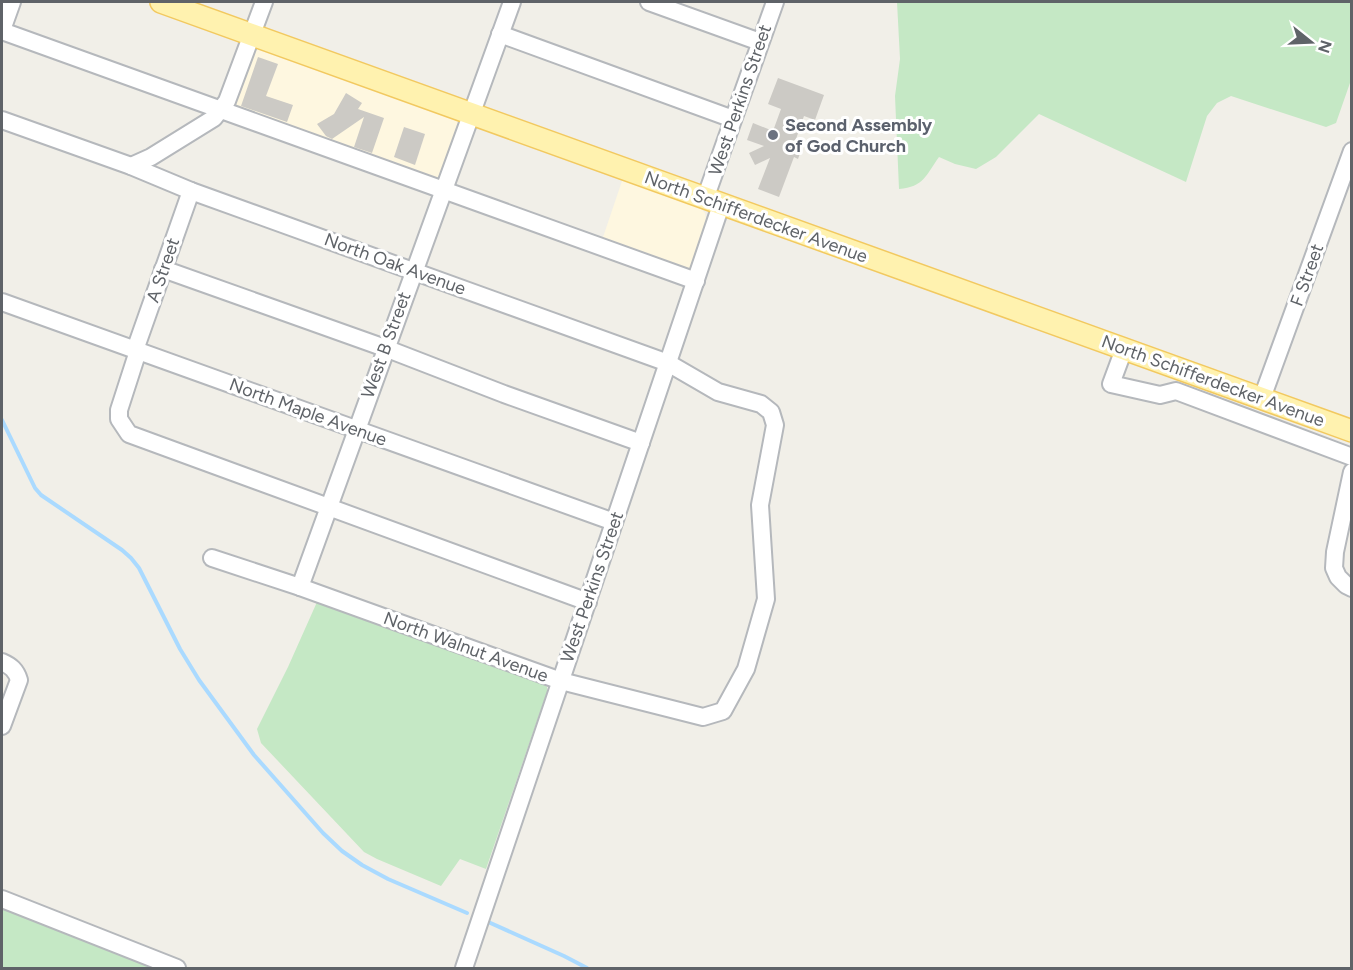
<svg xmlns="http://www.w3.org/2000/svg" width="1353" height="970" font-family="Figtree,sans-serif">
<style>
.commercial{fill:#fef7e0}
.green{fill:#c5e8c5}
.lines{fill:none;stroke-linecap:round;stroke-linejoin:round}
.stream{stroke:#aadaff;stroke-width:4}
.building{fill:#cccac5}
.minor-casing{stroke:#b5b8bc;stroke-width:20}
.major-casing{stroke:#f2c960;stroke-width:24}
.minor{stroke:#fff;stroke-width:16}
.major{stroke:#fff2af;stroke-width:21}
.worship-dot{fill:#6b7280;stroke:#fff;stroke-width:2}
.labels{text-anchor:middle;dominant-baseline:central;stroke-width:6;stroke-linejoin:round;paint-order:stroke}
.street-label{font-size:18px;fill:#5f6368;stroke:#fff}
.worship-label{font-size:18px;font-weight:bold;fill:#5b616d;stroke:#fff;text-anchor:start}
</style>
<rect width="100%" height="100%" fill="#f1efe8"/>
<g class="commercial">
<polygon points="255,47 458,118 460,124 435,191 225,116"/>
<polygon points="623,178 698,205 705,213 707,224 689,282 599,249"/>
</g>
<g class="green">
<path d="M897,2h454v78l-15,43 -10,4 -95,-31 -14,7 -10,13 -21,66 -147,-68 -43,43 -20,12 -21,-5 -16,-7c-13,18 -15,30 -40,32l-4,-93 5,-37z"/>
<polygon points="317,602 544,683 547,687 547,692 486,869 460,859 441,886 377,859 364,852 261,743 257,729 288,667"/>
<polygon points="2,907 156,968 2,968"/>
</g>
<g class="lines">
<g class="stream">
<polyline points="2,420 35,488 41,495 122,550 131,558 139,568 180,649 199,680 254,755 323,833 342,851 362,865 388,879 467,913"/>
<polyline points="486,921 564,956 587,968"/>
</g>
</g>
<g class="building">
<polygon points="258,57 278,64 266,96 293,105 287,122 241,106"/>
<polygon points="778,78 824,95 815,120 804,116 796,139 804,142 798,159 794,157 779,197 758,189 770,158 755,165 749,153 764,146 747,140 753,123 773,131 781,109 768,104"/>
<polygon points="346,93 362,103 358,109 384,118 372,153 354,147 364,117 332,139 326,136 317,124 334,114"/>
<polygon points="404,127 425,134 415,165 394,157"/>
</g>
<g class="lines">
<g class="minor-casing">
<g id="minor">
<polyline points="649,2 760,42"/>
<polyline points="2,30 12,2"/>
<polyline points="2,31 696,281"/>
<polyline points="500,34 733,119"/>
<polyline points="2,120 131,166 191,191 668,363 718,392 761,404 771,412 775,425 760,505 766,599 746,669 723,711 703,717 561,681 300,587 212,558"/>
<polyline points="131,166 151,157 214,118 227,101 264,2"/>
<polyline points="705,199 775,2"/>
<polyline points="163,269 385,348 504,394 641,443"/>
<polyline points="2,302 614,522"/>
<polyline points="1124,349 1111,384 1160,395 1176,391 1352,457"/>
<polyline points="135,350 191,191"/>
<polyline points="138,351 119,410 119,419 129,434 588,602"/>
<polyline points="1262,398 1352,151"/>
<polyline points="1352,472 1335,552 1334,568 1338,577 1346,585 1352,588"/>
<polyline points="300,587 512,2"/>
<path d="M2,662c9,4 14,8 17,18l-17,46"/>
<polyline points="2,899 177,968"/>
<polyline points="464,968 721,205"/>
</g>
</g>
<g class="major-casing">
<polyline id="major" points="161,2 1352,431"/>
</g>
<use href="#minor" class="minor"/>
<use href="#major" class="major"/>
</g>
<circle class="worship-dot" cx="773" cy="135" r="6"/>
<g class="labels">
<g class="street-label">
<text transform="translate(740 100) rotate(-71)">West Perkins Street</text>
<text transform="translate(756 217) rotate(20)">North Schifferdecker Avenue</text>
<text transform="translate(395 264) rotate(20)">North Oak Avenue</text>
<text transform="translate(163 270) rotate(-71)">A Street</text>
<text transform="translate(1307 275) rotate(-70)">F Street</text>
<text transform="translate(386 345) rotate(-70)">West B Street</text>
<text transform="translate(1213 381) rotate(20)">North Schifferdecker Avenue</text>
<text transform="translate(308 412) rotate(20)">North Maple Avenue</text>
<text transform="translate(592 587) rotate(-71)">West Perkins Street</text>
<text transform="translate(466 647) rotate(20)">North Walnut Avenue</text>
</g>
<g class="worship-label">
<text x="785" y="125">Second Assembly<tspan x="785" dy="21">of God Church</tspan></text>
</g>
</g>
<rect width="1353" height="970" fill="none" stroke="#5f6368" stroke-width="6"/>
<g transform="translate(1311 42) rotate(108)" stroke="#ffffff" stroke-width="4.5" paint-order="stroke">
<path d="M0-4.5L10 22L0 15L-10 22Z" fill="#5f6368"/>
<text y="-9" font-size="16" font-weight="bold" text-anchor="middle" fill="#5f6368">N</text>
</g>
</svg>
